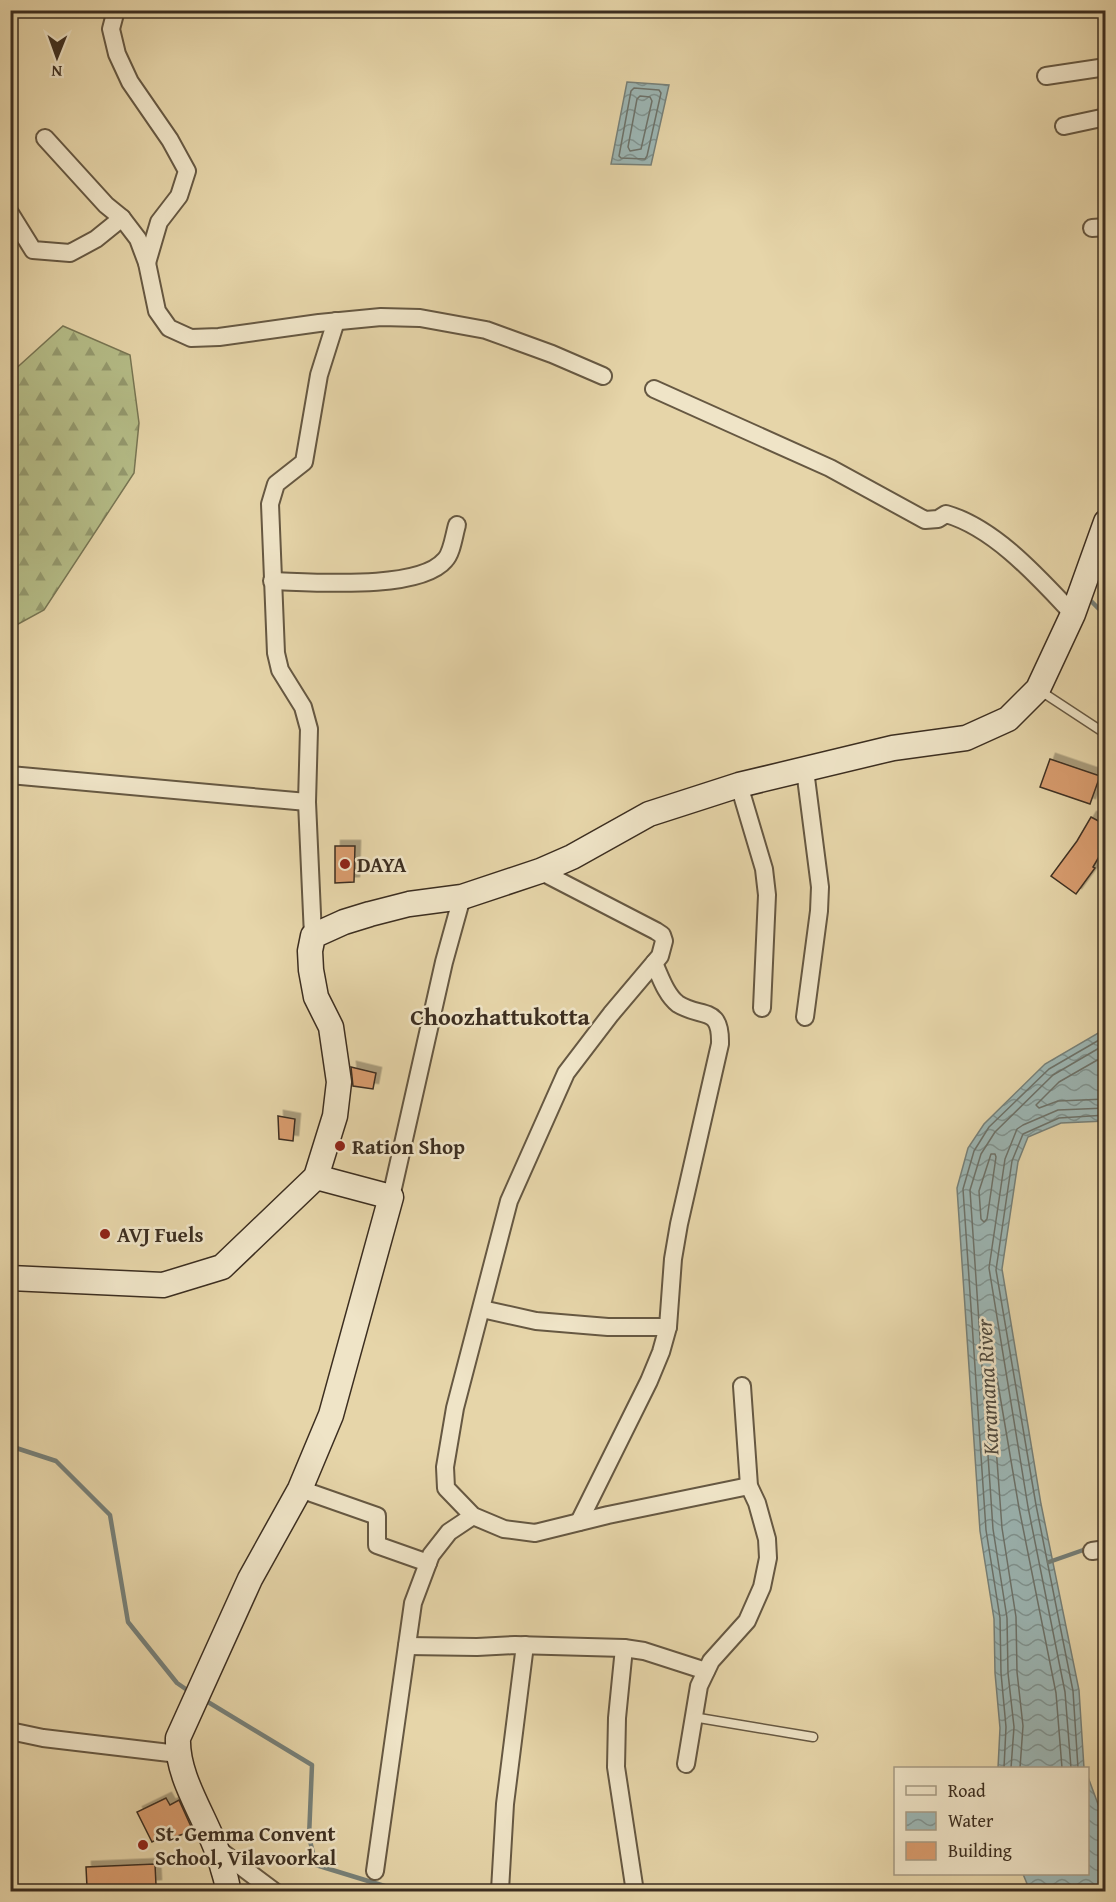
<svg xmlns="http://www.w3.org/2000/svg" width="1116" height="1902" font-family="'Gentium Book Plus',serif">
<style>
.forest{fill:url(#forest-firs);stroke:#787654;stroke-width:1.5}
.water{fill:url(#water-waves);stroke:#768079;stroke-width:1.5}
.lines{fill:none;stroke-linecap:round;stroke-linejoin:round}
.shore{stroke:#6c726a;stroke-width:1.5}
.stream{stroke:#768079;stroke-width:4.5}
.building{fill:#d99c6e;stroke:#3c2e20;stroke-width:1.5;filter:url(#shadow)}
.lane-casing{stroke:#665842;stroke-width:11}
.street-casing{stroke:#665842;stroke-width:20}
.secondary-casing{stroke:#3c2e20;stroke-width:27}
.lane{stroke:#efe4c7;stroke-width:8}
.street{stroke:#efe4c7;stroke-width:16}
.secondary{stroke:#efe4c7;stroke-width:24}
.poi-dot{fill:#8f2418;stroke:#efe4c7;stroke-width:2}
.labels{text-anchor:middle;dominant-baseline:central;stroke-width:5;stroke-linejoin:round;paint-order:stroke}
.poi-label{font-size:21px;font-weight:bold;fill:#3c2e20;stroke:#efe4c7;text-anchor:start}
.water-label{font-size:22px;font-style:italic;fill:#4f493e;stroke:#efe4c7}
.quarter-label{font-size:24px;font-weight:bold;fill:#3c2e20;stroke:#efe4c7}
</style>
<defs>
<pattern id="forest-firs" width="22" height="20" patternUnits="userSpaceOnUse" patternTransform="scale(1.5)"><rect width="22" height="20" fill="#b5bd88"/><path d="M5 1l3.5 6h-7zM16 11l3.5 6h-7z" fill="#949a6f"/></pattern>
<pattern id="water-waves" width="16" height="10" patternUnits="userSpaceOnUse" patternTransform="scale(1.5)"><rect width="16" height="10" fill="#9cb6b4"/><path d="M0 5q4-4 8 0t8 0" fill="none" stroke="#809492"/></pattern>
<filter id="shadow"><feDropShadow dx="5.5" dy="-5.5" stdDeviation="0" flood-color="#0004"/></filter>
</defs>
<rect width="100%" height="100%" fill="#e6d5a9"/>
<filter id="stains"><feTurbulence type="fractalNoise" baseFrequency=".00333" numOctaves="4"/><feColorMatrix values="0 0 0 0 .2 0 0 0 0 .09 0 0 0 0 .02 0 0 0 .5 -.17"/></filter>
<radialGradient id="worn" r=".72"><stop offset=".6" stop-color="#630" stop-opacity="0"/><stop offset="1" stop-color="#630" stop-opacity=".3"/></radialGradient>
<polygon class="forest" points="63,326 130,355 139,423 134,473 44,610 11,628 11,373"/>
<g class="water">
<polygon points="627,82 669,85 651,165 611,164"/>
<polygon points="1105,1029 1105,1121 1061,1123 1028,1137 1018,1162 1002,1269 1041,1504 1079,1690 1084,1768 998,1768 1000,1728 995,1673 994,1619 980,1531 957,1188 968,1148 984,1124 1045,1064"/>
<polygon points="1088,1777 1105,1823 1105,1891 1030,1891 1023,1874 1088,1874"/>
</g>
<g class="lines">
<g class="shore">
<polygon points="634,88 659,90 661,93 647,156 645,159 621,158 619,156 631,91"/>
<polygon points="640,96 650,97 652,101 641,149 630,151 628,147 637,99"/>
<polyline points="1106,1055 1059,1082 1036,1105 1039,1108 1058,1101 1106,1099"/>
<polygon points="991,1154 995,1154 996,1157 987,1219 984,1222 981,1219 979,1191"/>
<polyline points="1004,1768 1006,1727 1001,1673 1000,1618 986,1530 963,1189 974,1151 989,1127 1049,1069 1106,1036"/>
<polyline points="1011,1768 1014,1727 1008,1673 1007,1618 993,1529 970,1190 981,1154 995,1132 1053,1075 1106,1044"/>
<polyline points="1020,1768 1023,1726 1017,1672 1016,1617 1002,1528 991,1379 994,1376 997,1378 1019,1508 1056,1693 1062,1768"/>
<polyline points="1071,1768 1065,1692 1028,1507 989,1268 1005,1159 1017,1129 1023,1125 1058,1110 1106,1108"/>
<polyline points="1078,1768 1073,1691 1036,1505 996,1270 1012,1161 1023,1134 1059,1118 1106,1115"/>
</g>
<g class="stream">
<polyline points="1092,602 1106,616"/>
<polyline points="10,1446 56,1461 110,1515 128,1622 177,1683 190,1692"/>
<polyline points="1049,1562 1089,1548"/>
<polyline points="203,1699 312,1765 309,1837 316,1865 404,1892"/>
<polyline points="839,1892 905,1887 936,1892"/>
</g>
</g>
<g class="building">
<polygon points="1050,759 1100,776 1090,804 1040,787"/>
<polygon points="1091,817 1106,825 1106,845 1093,867 1095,868 1076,894 1051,876 1077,841"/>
<polygon points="335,846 355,846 354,882 335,883"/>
<polygon points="351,1067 376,1073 373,1089 353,1086"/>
<polygon points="278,1116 295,1119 293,1141 279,1139"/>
<polygon points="166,1798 170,1805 179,1800 193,1831 171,1838 169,1833 152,1842 137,1812"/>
<polygon points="155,1864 156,1885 87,1887 86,1867"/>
</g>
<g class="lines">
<g class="lane-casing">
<g id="lane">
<polyline points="1039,690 1106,734"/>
<polyline points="693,1717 813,1737"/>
</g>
</g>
<g class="street-casing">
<g id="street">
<polyline points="116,10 111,29 117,54 130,82 170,140 187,171 179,196 159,222 147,263"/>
<polyline points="1046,76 1106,67"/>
<polyline points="1064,126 1106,117"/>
<polyline points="45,138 106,205 122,218 138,239 147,263 157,311 169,328 191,338 219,337 319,323 381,317 420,318 486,330 552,354 603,376"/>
<polyline points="10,213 33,250 70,253 96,239 122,218"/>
<polyline points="1092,228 1106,227"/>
<path d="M654,389l176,79 95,52 13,-1 8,-5c49,14 93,64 127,100"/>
<path d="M272,581c40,1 147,10 173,-21 7,-7 9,-25 12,-35"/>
<polyline points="805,770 820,887 819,911 805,1017"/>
<polyline points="10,775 307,802"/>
<polyline points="739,785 764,869 767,895 762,1008"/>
<polyline points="540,871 656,931 662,935 664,941 660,956 611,1014 566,1073 509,1201 455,1408 445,1467 446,1488 473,1516 504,1529 535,1533 608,1515 749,1486"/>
<polyline points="313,936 307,802 309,729 303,707 280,670 276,653 270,504 276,484 304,462 319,375 336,321"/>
<polyline points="391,1197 444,962 462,897"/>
<polyline points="482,1309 536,1321 608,1327 668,1327"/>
<polyline points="300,1489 377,1516 377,1545 428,1563"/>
<path d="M579,1522l70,-141 12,-29 7,-25 5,-68 6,-35 41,-180c1,-39 -18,-25 -42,-40 -12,-9 -18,-28 -24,-41"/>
<polyline points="1092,1551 1106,1549"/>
<polyline points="407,1646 477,1647 515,1645 624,1648 644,1651 706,1671"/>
<polyline points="624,1648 617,1718 616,1767 635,1892"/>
<polyline points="10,1731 43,1738 178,1754"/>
<polyline points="686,1764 699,1686 711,1661 747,1621 762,1587 768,1558 767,1539 757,1503 749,1486 742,1386"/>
<polyline points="218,1849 275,1892"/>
<polyline points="375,1871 413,1603 431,1555 449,1532 473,1516"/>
<polyline points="500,1890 505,1804 525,1645"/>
</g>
</g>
<g class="secondary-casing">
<g id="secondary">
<polyline points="10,1278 163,1285 222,1267 316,1177 335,1116 339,1082 331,1027 316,997 311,970 310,951 313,936 344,922 370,914 409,904 462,897 540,871 572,857 649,814 708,795 739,785 893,748 966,738 1008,719 1038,689 1073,614 1106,522"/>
<path d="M228,1892c0,-8 -3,-16 -5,-23 -11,-44 -47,-88 -45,-131l72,-159 50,-90 31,-74 60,-218 -75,-20"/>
</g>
</g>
<use href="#lane" class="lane"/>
<use href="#street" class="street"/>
<use href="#secondary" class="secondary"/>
</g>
<g class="poi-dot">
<circle cx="345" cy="864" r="6"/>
<circle cx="340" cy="1146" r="6"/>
<circle cx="105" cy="1234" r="6"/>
<circle cx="143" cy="1845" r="6"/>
</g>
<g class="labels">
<g class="poi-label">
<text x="357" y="864">DAYA</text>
<text x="352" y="1146">Ration Shop</text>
<text x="117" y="1234">AVJ Fuels</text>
<text x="155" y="1833">St. Gemma Convent<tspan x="155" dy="24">School, Vilavoorkal</tspan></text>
</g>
<g class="water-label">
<text transform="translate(987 1387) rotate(-93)">Karamana River</text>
</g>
<g class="quarter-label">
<text x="500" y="1016">Choozhattukotta</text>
</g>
</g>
<rect width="1116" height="1902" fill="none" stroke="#e6d5a9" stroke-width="36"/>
<rect x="12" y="12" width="1092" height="1878" fill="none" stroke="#3c2e20" stroke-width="3"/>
<rect x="18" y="18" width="1080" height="1866" fill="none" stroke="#3c2e20" stroke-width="1.5"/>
<rect x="894" y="1767" width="195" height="108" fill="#efe4c7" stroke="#a79b84" stroke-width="1.5"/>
<rect x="906" y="1786" width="30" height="9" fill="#efe4c7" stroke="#a79b84" stroke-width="1.5"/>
<text x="948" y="1797" font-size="18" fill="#3c2e20">Road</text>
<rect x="906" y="1812" width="30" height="18" fill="url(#water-waves)" stroke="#a79b84" stroke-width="1.5"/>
<text x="948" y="1827" font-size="18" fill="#3c2e20">Water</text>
<rect x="906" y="1842" width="30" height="18" fill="#d99c6e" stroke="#a79b84" stroke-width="1.5"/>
<text x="948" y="1857" font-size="18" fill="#3c2e20">Building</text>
<g transform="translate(57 57) rotate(181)" stroke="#efe4c7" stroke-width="4.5" paint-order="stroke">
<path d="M0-4.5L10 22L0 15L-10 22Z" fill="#3c2e20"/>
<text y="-9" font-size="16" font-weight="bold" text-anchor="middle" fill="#3c2e20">N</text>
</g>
<rect width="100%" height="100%" filter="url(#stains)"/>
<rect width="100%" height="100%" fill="url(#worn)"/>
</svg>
